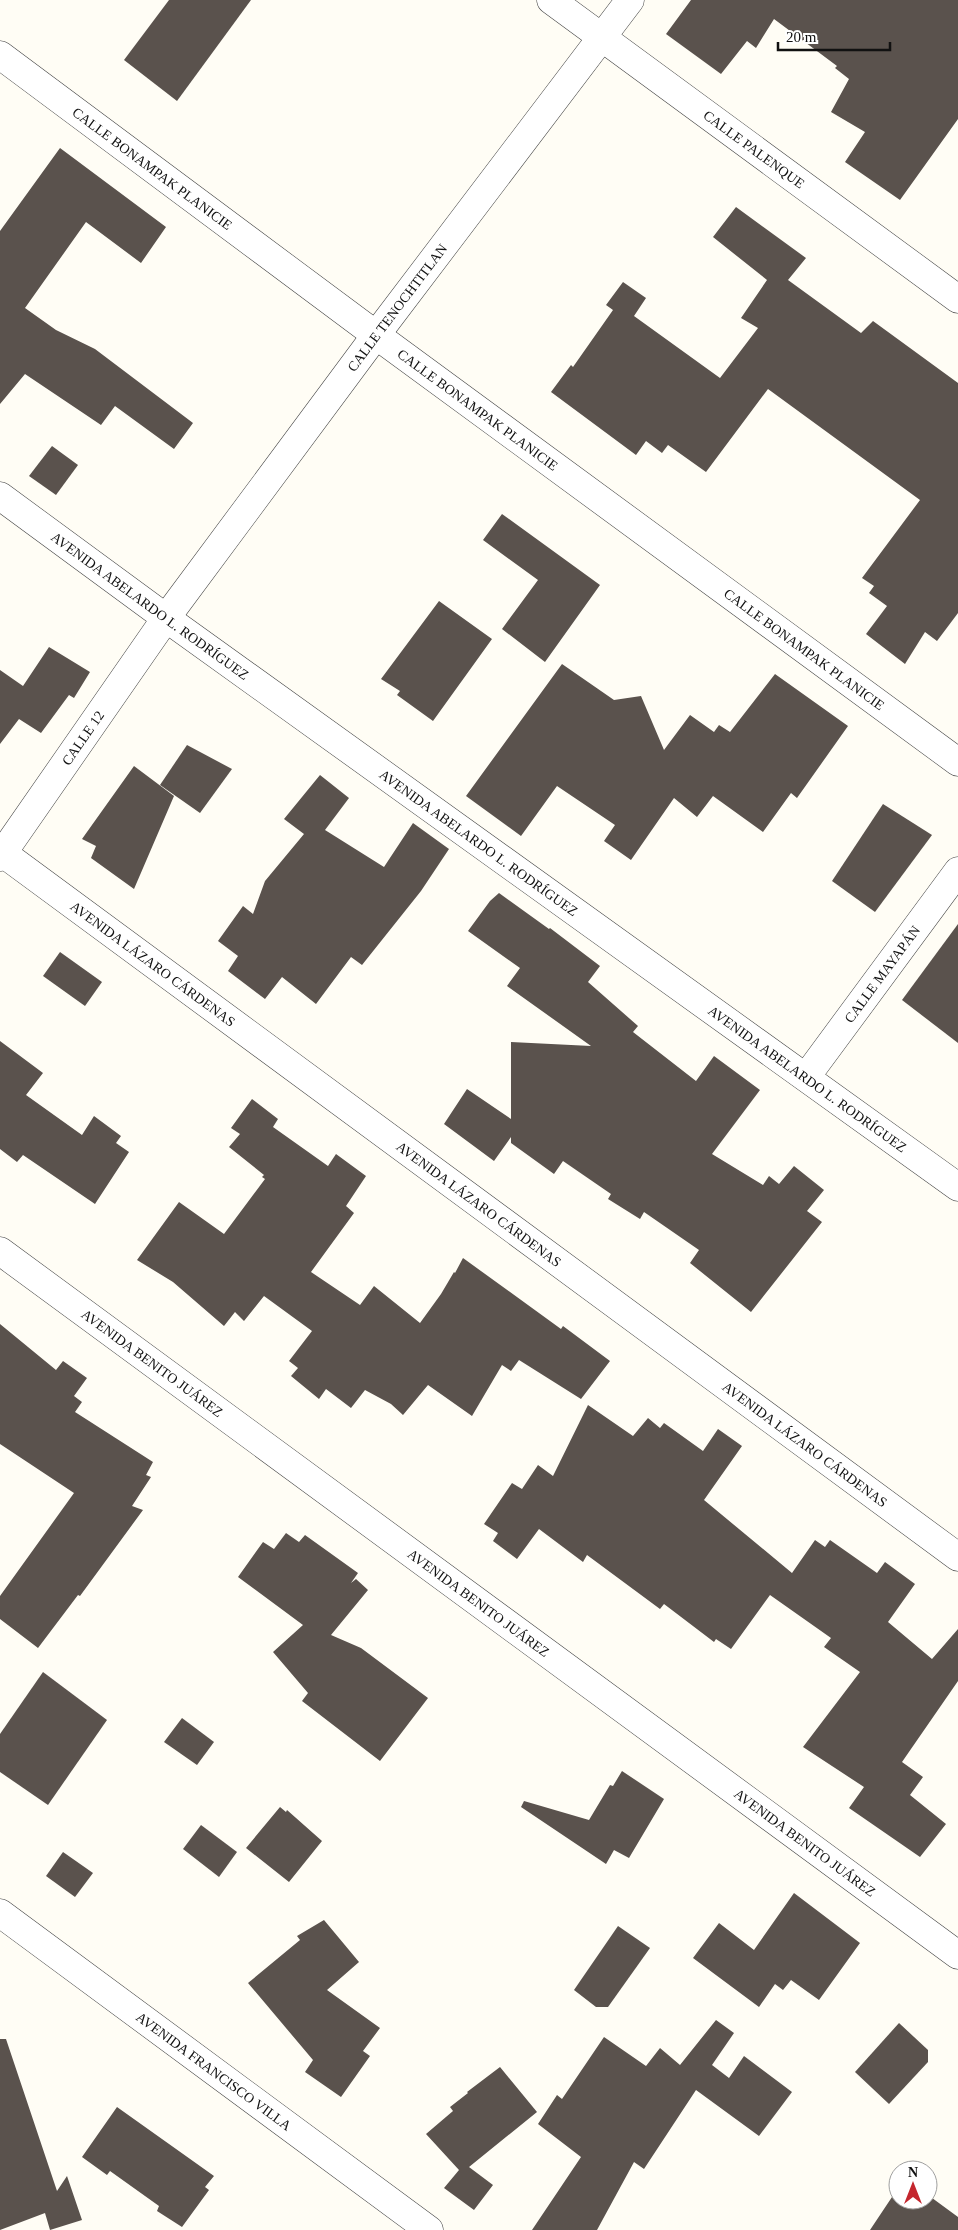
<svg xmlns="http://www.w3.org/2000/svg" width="958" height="2230" font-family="Georgia,serif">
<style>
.building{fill:#5a524d}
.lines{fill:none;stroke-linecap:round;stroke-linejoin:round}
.minor-casing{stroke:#444;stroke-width:29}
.minor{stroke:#fff;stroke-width:28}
.labels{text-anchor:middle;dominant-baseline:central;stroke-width:5;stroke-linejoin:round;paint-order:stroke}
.street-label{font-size:14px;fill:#111;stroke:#fff}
</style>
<rect width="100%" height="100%" fill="#fffdf5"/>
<g class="building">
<polygon points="169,0 251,0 177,101 124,60"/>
<polygon points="691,0 958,0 958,119 900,200 845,162 865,132 831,112 849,79 835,68 837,66 774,19 756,48 747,41 721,74 666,34"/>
<polygon points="60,148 166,227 141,263 86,222 25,308 56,330 95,349 193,423 174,449 115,406 101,425 25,374 0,404 0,231"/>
<polygon points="736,207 806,258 788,280 861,333 873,321 958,383 958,613 937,641 925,632 905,664 866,634 887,606 869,593 874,586 862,578 920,500 768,389 706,472 668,445 662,453 646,441 636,455 551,392 571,365 573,367 613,310 606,305 623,282 646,298 634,316 720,378 758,328 741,318 767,280 713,237"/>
<polygon points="52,446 78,465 56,495 29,476"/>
<polygon points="502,514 600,585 545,662 502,629 538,580 483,540"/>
<polygon points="439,601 492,639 433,721 397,695 400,691 381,679"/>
<polygon points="49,647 90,672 74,698 69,695 41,733 19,719 0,744 0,670 23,686"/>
<polygon points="562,664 614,700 641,696 664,750 690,715 714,732 719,725 730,732 775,674 848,726 797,798 791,793 763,832 713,796 697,817 674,798 631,860 604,841 615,825 557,786 521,836 466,796"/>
<polygon points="187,745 232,769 200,813 160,785"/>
<polygon points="134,766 174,796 134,889 91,858 96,846 82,839"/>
<polygon points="320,775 349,798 325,830 384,867 413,823 449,849 421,891 362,965 351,957 316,1004 282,977 265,999 228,971 238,956 218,941 243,906 253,914 265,881 304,834 284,819"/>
<polygon points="883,804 932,835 875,912 832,881"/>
<polygon points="499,893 549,929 550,928 600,966 588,982 638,1026 633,1032 696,1081 714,1056 760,1090 712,1154 763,1185 769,1176 779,1184 794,1166 824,1190 807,1211 822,1222 751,1312 690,1263 699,1250 644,1212 640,1219 608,1199 611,1194 563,1161 554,1174 511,1143 511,1137 494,1161 444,1124 467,1089 511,1119 511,1042 591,1046 507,986 520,968 468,931 490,901"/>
<polygon points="958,924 958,1043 902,1000"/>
<polygon points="60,952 102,982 85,1006 43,976"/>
<polygon points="0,1041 43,1073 26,1095 82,1135 94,1116 121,1136 116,1143 129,1152 95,1204 23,1155 17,1162 0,1149"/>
<polygon points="252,1099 278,1119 273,1127 328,1166 336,1154 366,1176 346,1206 354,1213 311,1272 360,1305 374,1286 420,1323 441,1294 454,1272 455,1273 463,1258 561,1329 563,1326 610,1361 581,1399 519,1360 511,1371 502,1365 472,1416 428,1385 403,1415 391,1404 365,1390 351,1408 326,1389 319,1399 291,1376 298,1368 289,1361 312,1331 264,1296 244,1321 235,1312 224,1326 173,1282 137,1260 179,1202 224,1234 265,1179 262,1177 264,1175 229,1147 240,1134 231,1128"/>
<polygon points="0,1324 56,1370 63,1361 87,1378 74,1396 82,1402 75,1412 153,1462 146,1475 151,1477 132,1506 143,1510 80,1596 78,1595 38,1648 0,1619 0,1596 74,1493 0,1444"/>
<polygon points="588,1405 633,1436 648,1418 660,1428 664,1423 703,1451 718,1429 742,1446 704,1500 792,1573 815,1540 825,1547 830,1540 877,1573 885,1562 915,1584 888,1622 932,1659 958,1629 958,1681 902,1762 923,1777 910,1795 946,1824 920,1857 849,1808 864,1787 803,1747 860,1672 824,1647 831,1638 770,1595 731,1649 716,1639 714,1642 664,1604 660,1609 587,1555 583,1562 539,1529 517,1559 493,1541 498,1533 484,1524 512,1483 522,1489 538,1465 553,1476"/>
<polygon points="286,1533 299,1542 305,1535 358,1573 351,1583 356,1579 368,1590 331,1635 361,1648 428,1698 380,1761 302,1701 308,1693 273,1652 303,1625 238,1577 263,1542 274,1549"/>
<polygon points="43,1672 107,1720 48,1805 0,1772 0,1734"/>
<polygon points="182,1718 214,1742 197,1765 164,1742"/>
<polygon points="622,1771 664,1799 629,1858 614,1850 606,1864 521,1807 524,1801 589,1820 610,1785 613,1786"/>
<polygon points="280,1807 286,1812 287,1810 322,1841 289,1882 246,1848"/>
<polygon points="201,1825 237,1852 219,1877 183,1849"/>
<polygon points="63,1852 93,1873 75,1897 46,1876"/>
<polygon points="794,1893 860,1943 819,2000 791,1980 783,1990 775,1984 759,2007 693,1958 719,1923 754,1950"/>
<polygon points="324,1920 359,1962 327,1990 380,2028 363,2051 370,2056 341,2097 305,2072 313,2060 248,1983 300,1940 297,1936"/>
<polygon points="618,1926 650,1948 608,2007 596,2007 574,1990"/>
<polygon points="716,2020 734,2033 712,2065 729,2078 744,2056 792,2092 759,2136 696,2090 644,2169 634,2162 597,2230 532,2230 581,2157 538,2124 557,2095 562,2099 604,2037 646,2066 660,2048 680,2065"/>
<polygon points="899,2023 928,2050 928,2062 889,2104 855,2072"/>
<polygon points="0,2039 6,2039 57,2191 67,2176 82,2220 50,2230 45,2213 0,2230"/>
<polygon points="500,2067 537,2112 469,2167 493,2185 474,2210 444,2188 459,2170 426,2134 453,2111 450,2107 468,2093 467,2092"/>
<polygon points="117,2107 214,2176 205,2187 209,2190 182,2227 157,2211 159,2206 110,2171 107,2175 82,2157"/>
<polygon points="898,2188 898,2200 928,2200 928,2195 958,2217 958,2230 870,2230"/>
</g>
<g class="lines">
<g class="minor-casing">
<g id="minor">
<path id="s1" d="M551,0l407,299"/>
<path id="s2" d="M0,55l376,280 582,427"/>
<path id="s3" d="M0,496l166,122 792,569"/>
<path id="s4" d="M0,851l958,706"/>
<path id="s5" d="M0,857l166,-239 210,-283 254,-335"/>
<path id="s6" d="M806,1077l152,-206"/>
<path id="s7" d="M0,1251l958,704"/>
<path id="s8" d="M0,1913l429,317"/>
</g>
</g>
<use href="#minor" class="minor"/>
</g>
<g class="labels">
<g class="street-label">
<text stroke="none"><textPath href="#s1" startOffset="252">CALLE PALENQUE</textPath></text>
<text stroke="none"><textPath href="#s2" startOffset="190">CALLE BONAMPAK PLANICIE</textPath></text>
<text stroke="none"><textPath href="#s5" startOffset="678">CALLE TENOCHTITLAN</textPath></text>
<text stroke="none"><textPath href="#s2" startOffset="595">CALLE BONAMPAK PLANICIE</textPath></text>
<text stroke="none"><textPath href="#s3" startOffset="186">AVENIDA ABELARDO L. RODRÍGUEZ</textPath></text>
<text stroke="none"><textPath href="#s2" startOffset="1000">CALLE BONAMPAK PLANICIE</textPath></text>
<text stroke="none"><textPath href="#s5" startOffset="145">CALLE 12</textPath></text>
<text stroke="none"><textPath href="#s3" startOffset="591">AVENIDA ABELARDO L. RODRÍGUEZ</textPath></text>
<text stroke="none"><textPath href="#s4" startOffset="190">AVENIDA LÁZARO CÁRDENAS</textPath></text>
<text stroke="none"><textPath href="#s6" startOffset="128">CALLE MAYAPÁN</textPath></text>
<text stroke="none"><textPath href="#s3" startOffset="996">AVENIDA ABELARDO L. RODRÍGUEZ</textPath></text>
<text stroke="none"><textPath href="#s4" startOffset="595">AVENIDA LÁZARO CÁRDENAS</textPath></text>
<text stroke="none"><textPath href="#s7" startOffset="189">AVENIDA BENITO JUÁREZ</textPath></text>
<text stroke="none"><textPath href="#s4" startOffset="1000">AVENIDA LÁZARO CÁRDENAS</textPath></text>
<text stroke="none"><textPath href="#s7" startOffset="594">AVENIDA BENITO JUÁREZ</textPath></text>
<text stroke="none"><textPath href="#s7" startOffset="999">AVENIDA BENITO JUÁREZ</textPath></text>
<text stroke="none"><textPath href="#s8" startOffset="266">AVENIDA FRANCISCO VILLA</textPath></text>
</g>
</g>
<g transform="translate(913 2185)"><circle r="24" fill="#ffffff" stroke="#a0a0a0"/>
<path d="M0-4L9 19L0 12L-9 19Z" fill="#c4262e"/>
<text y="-8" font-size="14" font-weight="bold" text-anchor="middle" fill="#111111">N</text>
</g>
<path d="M778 42v8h112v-8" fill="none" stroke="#111111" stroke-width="2.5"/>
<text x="786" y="42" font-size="15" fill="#111111" stroke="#ffffff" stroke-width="4" paint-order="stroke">20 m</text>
</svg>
